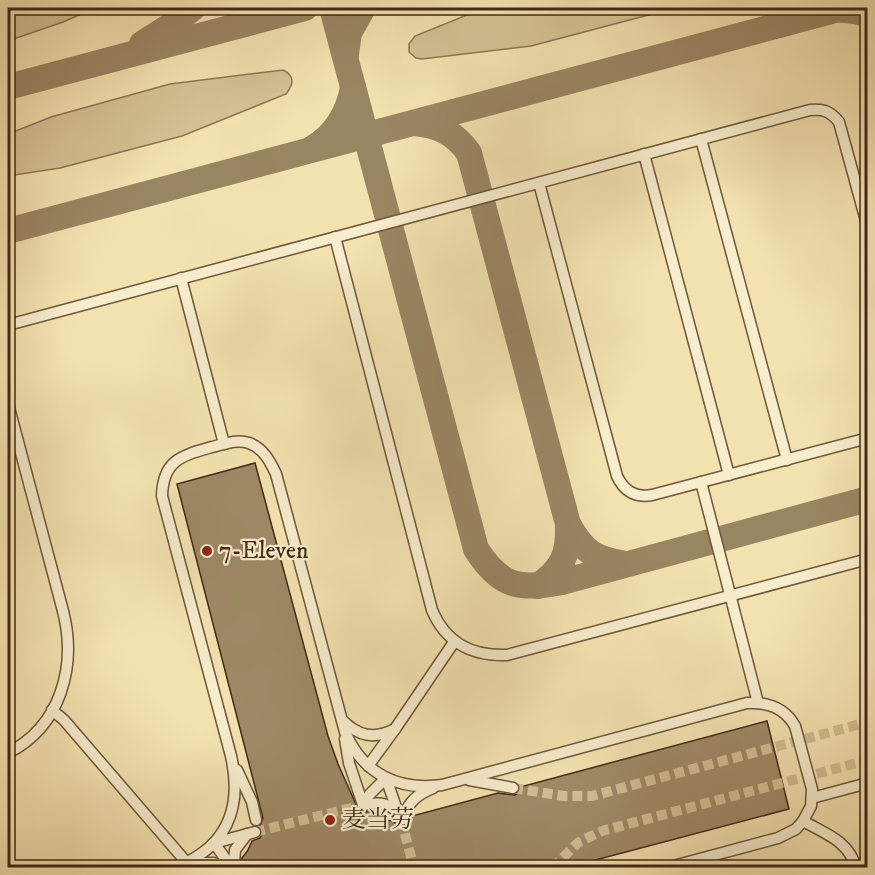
<svg xmlns="http://www.w3.org/2000/svg" width="875" height="875" font-family="'IM FELL DW Pica','Noto Serif SC',serif">
<style>
.green{fill:#d5c296;stroke:#8c7556;stroke-width:1.5}
.lines{fill:none;stroke-linecap:round;stroke-linejoin:round}
.taxiway{stroke:#9a8563;stroke-width:26}
.building{fill:#9e8966;stroke:#422816;stroke-width:1.5}
.minor-tunnel{stroke:#d0bd91;stroke-width:10;stroke-dasharray:10 5;stroke-linecap:butt}
.minor-casing{stroke:#6e563c;stroke-width:13}
.minor{stroke:#f7eccc;stroke-width:10}
.poi-dot{fill:#8f2418;stroke:#f7eccc;stroke-width:2}
.labels{text-anchor:middle;dominant-baseline:central;stroke-width:4.5;stroke-linejoin:round;paint-order:stroke}
.poi-label{font-size:24px;fill:#422816;stroke:#f7eccc;text-anchor:start}
</style>
<rect width="100%" height="100%" fill="#f3e2b0"/>
<filter id="stains"><feTurbulence type="fractalNoise" baseFrequency=".00333" numOctaves="4"/><feColorMatrix values="0 0 0 0 .2 0 0 0 0 .09 0 0 0 0 .02 0 0 0 .5 -.17"/></filter>
<radialGradient id="worn" r=".72"><stop offset=".6" stop-color="#630" stop-opacity="0"/><stop offset="1" stop-color="#630" stop-opacity=".3"/></radialGradient>
<g class="green">
<polygon points="8,8 95,8 63,22 8,41"/>
<polygon points="484,8 675,8 531,46 422,59 416,58 409,52 409,44 415,36"/>
<path d="M283,70c12,6 11,14 3,24l-104,42 -122,32 -52,8v-42l43,-17 119,-33z"/>
</g>
<g class="lines">
<g class="taxiway">
<path d="M332,8l144,541c24,38 43,41 86,33l306,-83"/>
<polyline points="836,9 855,11 868,14"/>
<polyline points="142,44 170,26 193,8"/>
<polyline points="346,54 349,33 363,8"/>
<polyline points="8,87 305,8"/>
<path d="M414,123c24,2 41,10 55,30l99,371c16,29 27,35 58,40"/>
<path d="M313,148c22,-13 35,-35 40,-60"/>
<polyline points="8,231 843,8"/>
<path d="M538,586c25,-17 31,-32 30,-62"/>
</g>
</g>
<polygon class="building" points="255,463 328,736 338,764 359,811 369,812 383,820 393,821 398,826 405,826 410,824 412,816 498,793 515,795 519,792 520,787 767,721 789,809 569,867 241,867 242,858 248,850 252,841 260,838 262,834 260,826 263,818 177,484"/>
<g class="lines">
<g class="minor-tunnel">
<polyline points="513,788 564,796 592,796 868,722"/>
<polyline points="401,819 414,868"/>
<polyline points="255,832 363,805"/>
<polyline points="552,868 579,842 602,831 868,760"/>
</g>
<g class="minor-casing">
<g id="minor">
<polyline points="701,139 787,460"/>
<polyline points="644,154 729,475"/>
<path d="M539,183l78,293c7,15 18,22 35,19l216,-57"/>
<path d="M335,237l97,373c14,33 39,46 75,45l361,-96"/>
<polyline points="181,278 224,444"/>
<path d="M8,325l802,-215c14,-1 20,1 29,12l29,106"/>
<path d="M8,404l55,207c14,55 -2,115 -55,142"/>
<polyline points="701,482 758,703"/>
<polyline points="52,710 64,720 187,863 214,863 227,866"/>
<path d="M342,720c16,16 32,20 53,9"/>
<polyline points="345,739 349,763 363,805"/>
<polyline points="368,766 395,729 454,642"/>
<polyline points="237,770 252,802 256,820"/>
<polyline points="386,778 398,813"/>
<polyline points="469,780 513,788"/>
<polyline points="812,798 868,783"/>
<path d="M363,805c16,-3 31,-3 38,14"/>
<polyline points="363,805 369,795 386,778"/>
<path d="M404,819c3,-17 14,-25 29,-31"/>
<path d="M803,821c23,13 46,20 53,47"/>
<polyline points="214,843 255,832"/>
<polyline points="214,843 230,865"/>
<polyline points="234,864 235,850 247,834"/>
<path d="M173,868c53,-19 70,-59 58,-112l-69,-260c1,-36 19,-40 50,-49 12,-3 25,-8 37,-4 14,5 21,18 27,31l69,258c18,42 53,59 97,53l305,-82c20,-1 37,4 48,23l17,63 -1,17 -8,15 -7,8 -18,9 -112,30"/>
</g>
</g>
<use href="#minor" class="minor"/>
</g>
<g class="poi-dot">
<circle cx="207" cy="551" r="6"/>
<circle cx="330" cy="820" r="6"/>
</g>
<g class="labels">
<g class="poi-label">
<text x="219" y="551">7-Eleven</text>
<text x="342" y="820">麦当劳</text>
</g>
</g>
<rect width="875" height="875" fill="none" stroke="#f3e2b0" stroke-width="30"/>
<rect x="9" y="9" width="857" height="857" fill="none" stroke="#422816" stroke-width="3"/>
<rect x="15" y="15" width="845" height="845" fill="none" stroke="#422816" stroke-width="1.5"/>
<rect width="100%" height="100%" filter="url(#stains)"/>
<rect width="100%" height="100%" fill="url(#worn)"/>
</svg>
